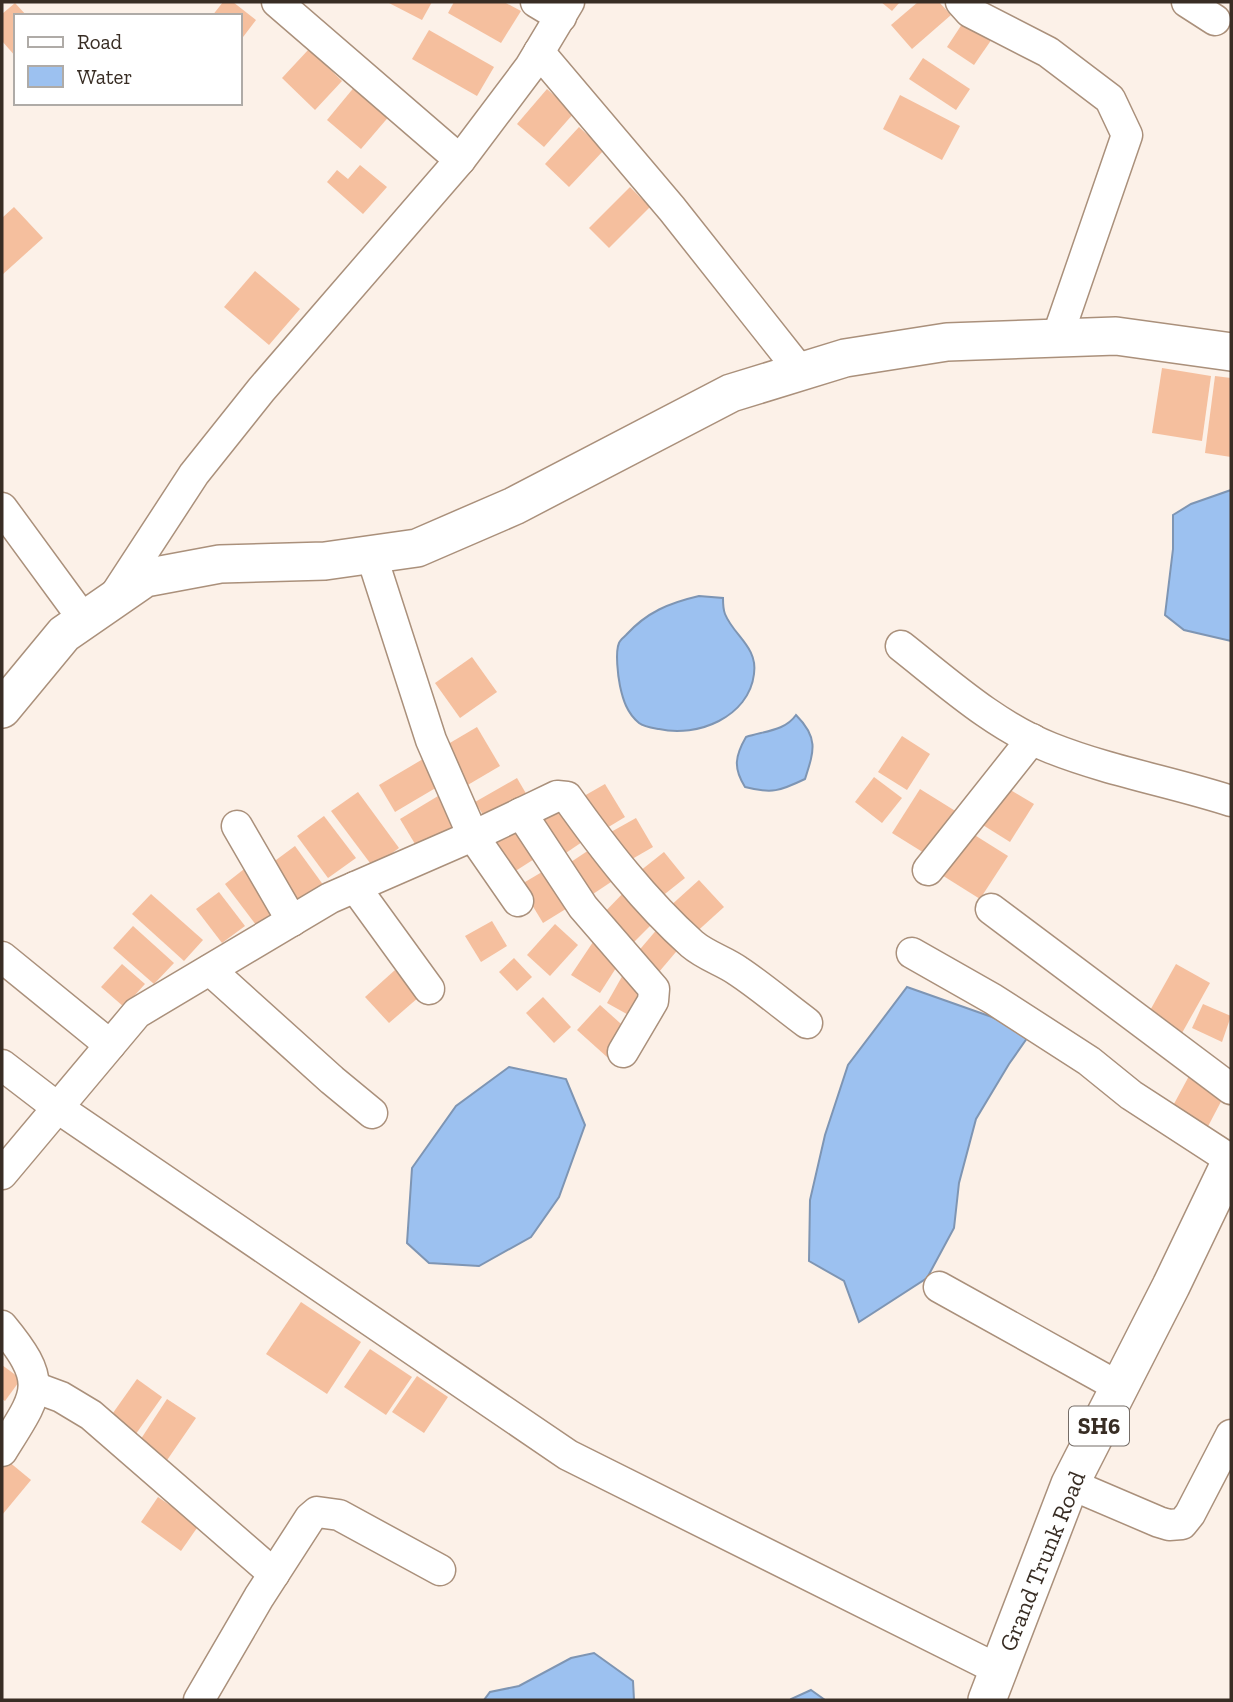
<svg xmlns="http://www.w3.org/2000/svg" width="1233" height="1702" font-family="'Zilla Slab',serif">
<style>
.water{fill:#9cc1f0;stroke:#7e95b3;stroke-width:2}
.building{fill:#f5bf9e}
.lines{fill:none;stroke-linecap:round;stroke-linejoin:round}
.minor-casing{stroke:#aa907b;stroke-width:33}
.major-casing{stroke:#aa907b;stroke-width:40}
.minor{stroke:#fff;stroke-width:30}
.major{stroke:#fff;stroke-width:37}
.labels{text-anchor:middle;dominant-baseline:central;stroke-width:5;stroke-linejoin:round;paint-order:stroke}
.shield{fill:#fff;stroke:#746c66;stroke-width:2}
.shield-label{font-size:23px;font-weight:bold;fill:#382d24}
.street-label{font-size:24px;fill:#382d24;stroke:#fff}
</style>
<rect width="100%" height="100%" fill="#fcf1e8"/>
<g class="water">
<polygon points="1231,490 1231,641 1184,630 1165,615 1173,549 1173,515 1191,504"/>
<path d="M699,596l24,2c0,5 0,11 2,16 9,22 33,33 29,60 -5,43 -57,64 -95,55 -6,-1 -15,-2 -20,-6 -12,-10 -16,-23 -19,-37 -2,-10 -5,-34 -1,-43 1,-3 4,-5 7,-8 21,-23 43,-32 73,-39z"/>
<path d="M796,715c23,23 18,36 9,64 -25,12 -33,15 -60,8 -12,-19 -10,-31 1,-50 18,-6 39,-6 50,-22z"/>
<polygon points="907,987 992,1017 1030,1034 1009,1064 976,1119 959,1183 954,1228 927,1278 859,1322 844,1281 809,1261 810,1200 825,1135 848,1065"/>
<polygon points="509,1067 566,1079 585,1125 559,1197 531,1237 479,1266 429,1263 407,1243 412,1168 456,1106"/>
<polygon points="594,1653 633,1681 634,1700 484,1700 490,1692 519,1686 571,1658"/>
<polygon points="811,1690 825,1700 790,1700 791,1699"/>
</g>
<g class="building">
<polygon points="223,2 233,2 256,20 240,41 240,16 212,16"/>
<polygon points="387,2 432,2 422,20"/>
<polygon points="454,2 504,2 521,11 501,43 448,13"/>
<polygon points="881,2 900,2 892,11"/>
<polygon points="918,2 939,2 951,15 912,49 891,25"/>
<polygon points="15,3 27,16 16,16 16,57 2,41 2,14"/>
<polygon points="966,18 994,36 974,65 947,47"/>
<polygon points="429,30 494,67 477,96 412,59"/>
<polygon points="309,49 342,81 315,110 282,78"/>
<polygon points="923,58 970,89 956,110 909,79"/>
<polygon points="356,85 391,114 361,149 327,120"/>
<polygon points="547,89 574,113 544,147 517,124"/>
<polygon points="900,95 960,126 942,160 883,129"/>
<polygon points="579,127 604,150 569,187 545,164"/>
<polygon points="360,165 387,187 363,214 327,182 337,170 348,179"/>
<polygon points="630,187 650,207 609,248 589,228"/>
<polygon points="14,207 43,238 2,275 2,218"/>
<polygon points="255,271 300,309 269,345 224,307"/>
<polygon points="1162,368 1211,376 1202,441 1152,433"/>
<polygon points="1215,376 1231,378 1231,457 1205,453"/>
<polygon points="472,657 497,692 460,718 435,683"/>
<polygon points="477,727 500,766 466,786 443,747"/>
<polygon points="902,736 930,754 907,790 878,772"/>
<polygon points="428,756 444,783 395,812 379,785"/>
<polygon points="874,777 902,798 882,823 855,802"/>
<polygon points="517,778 531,802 490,826 475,802"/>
<polygon points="605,784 625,817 597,834 577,800"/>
<polygon points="1002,785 1034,804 1010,842 978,822"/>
<polygon points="920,789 957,812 929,856 892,833"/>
<polygon points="358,792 399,848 373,867 331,811"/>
<polygon points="443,793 461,824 418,849 400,819"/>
<polygon points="563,807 585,840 557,859 535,826"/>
<polygon points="324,816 356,858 328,878 297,836"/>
<polygon points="636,818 653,847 620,866 602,837"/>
<polygon points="519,825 539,856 506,877 487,845"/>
<polygon points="965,829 1008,856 980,899 937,872"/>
<polygon points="295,846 324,886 296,905 268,866"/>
<polygon points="595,846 617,878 587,898 565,866"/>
<polygon points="664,852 685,878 656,901 635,875"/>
<polygon points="248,866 280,907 256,925 225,884"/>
<polygon points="547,869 569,907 543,923 520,885"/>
<polygon points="699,880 724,907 692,936 668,908"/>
<polygon points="630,886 660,916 627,949 598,919"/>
<polygon points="219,892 245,926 222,943 196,909"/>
<polygon points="151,894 203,940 184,961 132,914"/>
<polygon points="492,921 507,946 481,962 465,936"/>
<polygon points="555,924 578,945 550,976 527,955"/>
<polygon points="133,926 174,963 154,984 113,948"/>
<polygon points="659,927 681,946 653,979 630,961"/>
<polygon points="595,939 623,957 600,993 571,975"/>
<polygon points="514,958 532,977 517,991 499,972"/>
<polygon points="122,964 145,984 124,1007 101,987"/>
<polygon points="1176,964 1210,983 1182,1033 1148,1014"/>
<polygon points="395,970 419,997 389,1023 365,997"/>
<polygon points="624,973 651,988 634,1018 607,1003"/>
<polygon points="543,997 571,1027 554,1043 526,1013"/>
<polygon points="1203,1004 1231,1016 1222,1042 1192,1028"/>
<polygon points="600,1005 630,1032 607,1057 577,1030"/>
<polygon points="1189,1076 1225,1094 1204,1134 1168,1115"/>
<polygon points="301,1302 361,1342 327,1394 266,1354"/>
<polygon points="370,1349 412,1377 386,1415 344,1387"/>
<polygon points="2,1365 21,1379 5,1401 2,1399"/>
<polygon points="417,1376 448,1397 424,1433 392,1412"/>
<polygon points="137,1379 162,1397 133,1438 108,1420"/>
<polygon points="167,1399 196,1418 163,1466 135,1448"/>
<polygon points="8,1461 31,1480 2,1515 2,1468"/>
<polygon points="158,1497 199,1525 181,1551 141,1522"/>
</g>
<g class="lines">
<g class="minor-casing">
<g id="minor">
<polyline points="277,2 460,160"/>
<polyline points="536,2 561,17"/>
<polyline points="961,2 970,12 1048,52 1110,99 1127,135 1057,338"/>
<polyline points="1187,2 1215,20"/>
<polyline points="539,52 672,209 801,372"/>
<polyline points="2,508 84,620"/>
<polyline points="371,554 431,740 473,836 518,901"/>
<polyline points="117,592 194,474 261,390 460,160 530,67 569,2"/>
<path d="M901,646c47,37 94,80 150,102 58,23 121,34 180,53"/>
<polyline points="521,813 583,907 654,989 653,1001 623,1052"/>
<polyline points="237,826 292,921"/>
<polyline points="928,870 1032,739"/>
<polyline points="355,887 429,989"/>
<polyline points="991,909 1231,1089"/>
<polyline points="912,953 993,999 1089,1061 1131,1095 1231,1160"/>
<polyline points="2,957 110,1045"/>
<polyline points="210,970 332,1080 372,1113"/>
<polyline points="2,1065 58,1108 568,1455 999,1670"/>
<path d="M2,1174l135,-161 193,-115 156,-68 71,-34 10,1c37,52 77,104 125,147 14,12 32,17 46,27 24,16 46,35 69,52"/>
<polyline points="939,1287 1119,1387"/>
<path d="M2,1326c48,58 36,67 0,125"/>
<polyline points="34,1387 61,1397 91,1415 274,1574"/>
<polyline points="1070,1484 1159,1522 1169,1525 1182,1524 1190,1514 1231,1435"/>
<polyline points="199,1700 259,1597 310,1518 317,1512 339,1515 440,1570"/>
</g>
</g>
<g class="major-casing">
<g id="major">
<polyline points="2,709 64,634 145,578 220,564 325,561 417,548 514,506 731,393 845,358 947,342 1116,336 1231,352"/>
<polyline points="987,1700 1070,1484 1171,1286 1231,1161"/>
</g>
</g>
<use href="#minor" class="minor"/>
<use href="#major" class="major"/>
</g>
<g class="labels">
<rect class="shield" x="1069" y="1406.5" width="60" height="39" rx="5"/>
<g class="shield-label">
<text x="1099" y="1426">SH6</text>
</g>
<g class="street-label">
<text transform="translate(1042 1561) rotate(-68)">Grand Trunk Road</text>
</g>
</g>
<rect width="1233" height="1702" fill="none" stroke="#382d24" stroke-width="7"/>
<rect x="14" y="14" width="228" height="91" fill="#ffffff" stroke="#afaba7" stroke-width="2"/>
<rect x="28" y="37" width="35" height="10" fill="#ffffff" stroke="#afaba7" stroke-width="2"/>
<text x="77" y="49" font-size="21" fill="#382d24">Road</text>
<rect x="28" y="66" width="35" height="21" fill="#9cc1f0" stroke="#afaba7" stroke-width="2"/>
<text x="77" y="84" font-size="21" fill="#382d24">Water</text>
</svg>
